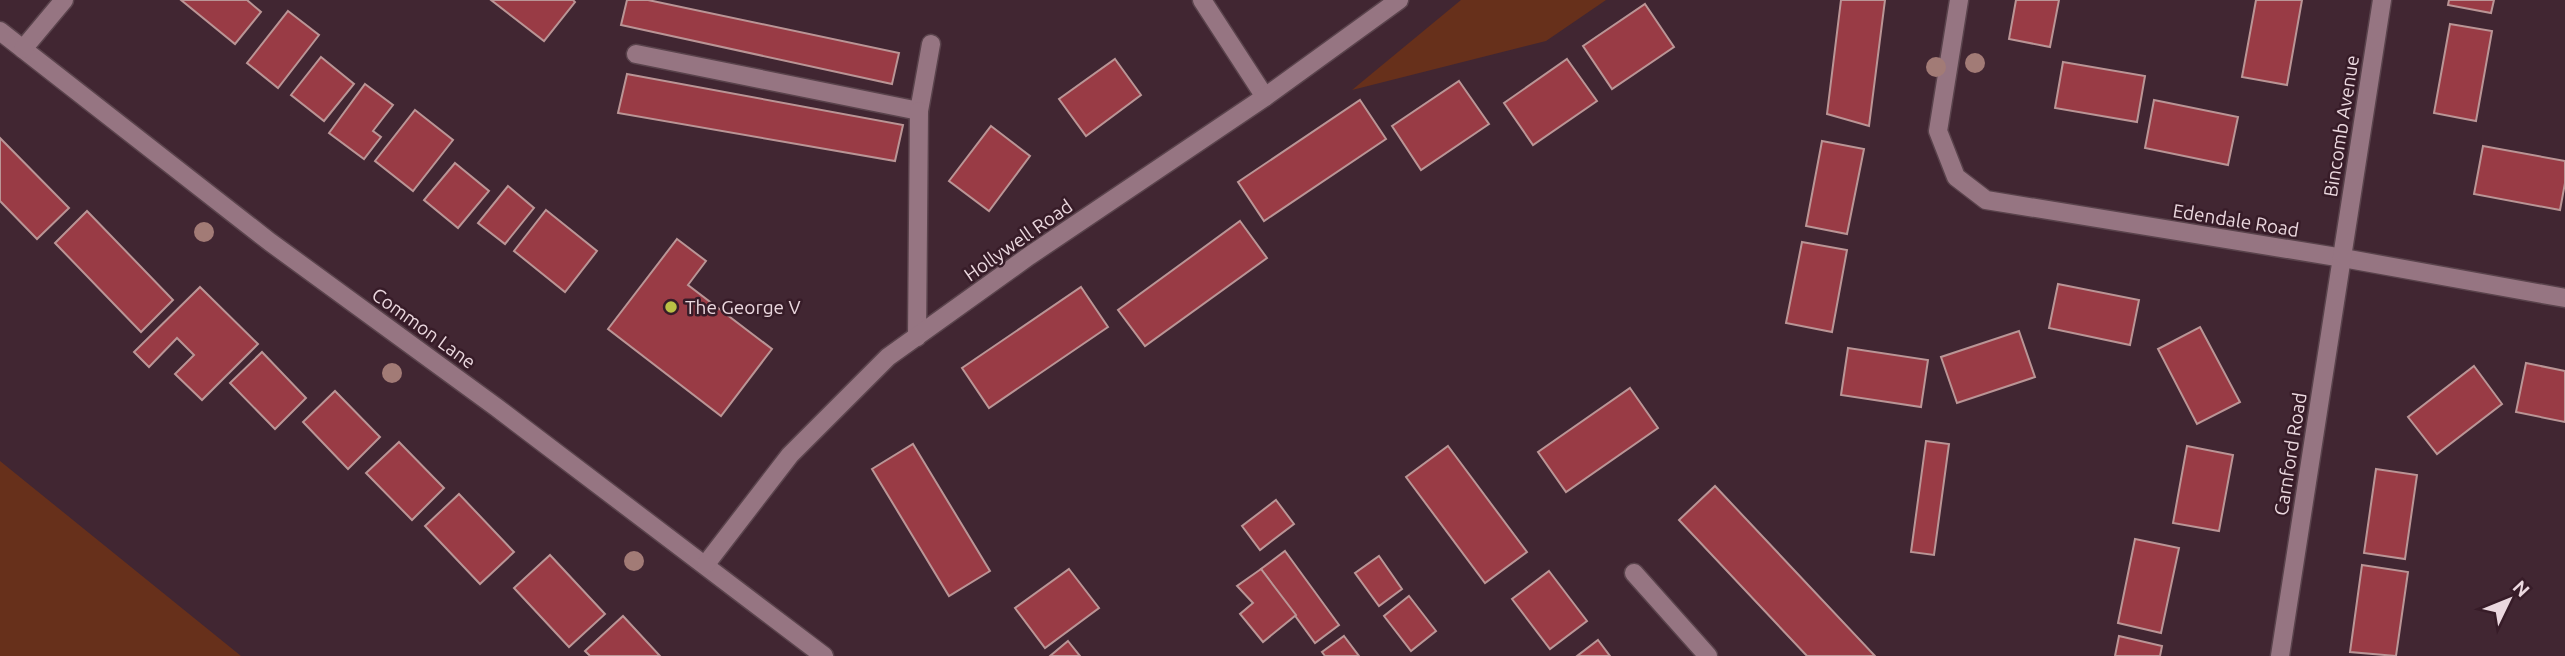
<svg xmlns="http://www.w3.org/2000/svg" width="2565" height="656" font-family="Ubuntu,sans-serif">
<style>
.green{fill:#67301b}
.building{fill:#993b45;stroke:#ba9596;stroke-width:2}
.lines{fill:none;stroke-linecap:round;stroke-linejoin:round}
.minor-casing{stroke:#5a434c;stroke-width:21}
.minor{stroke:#967582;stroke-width:18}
.tree{fill:#a27b76}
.poi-dot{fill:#bac045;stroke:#371c28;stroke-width:2.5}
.labels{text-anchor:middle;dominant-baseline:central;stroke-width:5;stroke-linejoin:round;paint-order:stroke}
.street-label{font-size:19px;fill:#ebd8df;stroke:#371c28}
.poi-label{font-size:19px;fill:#ebd8df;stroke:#371c28;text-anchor:start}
</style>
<rect width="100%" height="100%" fill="#412632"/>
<g class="green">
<polygon points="1461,0 1606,0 1546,41 1352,90"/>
<polygon points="0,461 241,656 0,656"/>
</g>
<g class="building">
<polygon points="181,0 247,0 261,12 235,44"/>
<polygon points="491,0 573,0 575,2 544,41"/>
<polygon points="627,0 648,0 899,53 892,84 621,25"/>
<polygon points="1841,0 1885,0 1869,126 1827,114"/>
<polygon points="2016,0 2059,0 2050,47 2009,39"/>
<polygon points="2256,0 2302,0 2287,85 2242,77"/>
<polygon points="2449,0 2494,0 2491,13 2448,5"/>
<polygon points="1645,4 1674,47 1612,89 1583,46"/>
<polygon points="288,11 319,35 278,88 247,63"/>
<polygon points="2450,24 2492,31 2476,121 2434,113"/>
<polygon points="321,57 354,84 324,121 291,95"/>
<polygon points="1115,59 1141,95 1086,136 1059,99"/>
<polygon points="1567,59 1597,101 1533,145 1504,103"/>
<polygon points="2063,62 2145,76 2137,122 2055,108"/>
<polygon points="627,74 903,125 895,161 618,113"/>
<polygon points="1459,81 1489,124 1421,170 1392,126"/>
<polygon points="365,84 393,105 373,131 381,137 364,159 329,133"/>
<polygon points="1360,100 1386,139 1264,221 1238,182"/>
<polygon points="2154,100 2238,117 2228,165 2145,148"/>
<polygon points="415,110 453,140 413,191 375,161"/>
<polygon points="991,126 1030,156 989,211 949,181"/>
<polygon points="0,138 69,208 37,239 0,201"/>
<polygon points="1822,141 1864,149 1847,234 1806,226"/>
<polygon points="2483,146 2565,161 2565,183 2560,210 2474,194"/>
<polygon points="455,163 489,191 458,228 424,200"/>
<polygon points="508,186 534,208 505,244 478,223"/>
<polygon points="546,210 597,251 565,292 514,251"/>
<polygon points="87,211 173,300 141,332 55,243"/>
<polygon points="1240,221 1267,258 1145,346 1118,310"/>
<polygon points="677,239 706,261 688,285 772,349 721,416 608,329"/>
<polygon points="1802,242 1847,250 1832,332 1786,323"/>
<polygon points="2058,284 2139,300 2130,345 2049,328"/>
<polygon points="200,287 258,344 202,400 175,374 194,355 177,338 149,367 134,352"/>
<polygon points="1081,287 1108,327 989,408 962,368"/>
<polygon points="2200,327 2240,402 2197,424 2158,349"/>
<polygon points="2019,331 2035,377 1957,403 1941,357"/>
<polygon points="1848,348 1928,360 1921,407 1841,395"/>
<polygon points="262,352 306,398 275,429 230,383"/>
<polygon points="2526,363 2565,371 2565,422 2516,412"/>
<polygon points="2474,366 2502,404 2437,454 2408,417"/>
<polygon points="1630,388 1658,428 1566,492 1538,452"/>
<polygon points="335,391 380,437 348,469 303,422"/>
<polygon points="1926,441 1949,444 1934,555 1911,552"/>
<polygon points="399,442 444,488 412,520 366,473"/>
<polygon points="913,444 990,571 949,596 872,469"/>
<polygon points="1448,446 1527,552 1485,583 1406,477"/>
<polygon points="2187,446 2233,455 2219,531 2173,523"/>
<polygon points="2376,469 2417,475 2405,559 2364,553"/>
<polygon points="1715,486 1875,656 1807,656 1679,520"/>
<polygon points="459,494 514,552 480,584 425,526"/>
<polygon points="1276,500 1294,524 1260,550 1242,526"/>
<polygon points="2135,539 2179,548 2161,633 2118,623"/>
<polygon points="1285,551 1339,625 1315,643 1261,569"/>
<polygon points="550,555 605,614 569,647 514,588"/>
<polygon points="1379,556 1402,589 1379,606 1355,573"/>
<polygon points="2362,565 2408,572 2396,656 2350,652"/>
<polygon points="1069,569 1099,608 1045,648 1015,608"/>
<polygon points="1261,569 1296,615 1263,642 1240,614 1253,603 1237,586"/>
<polygon points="1549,571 1587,621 1550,649 1512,599"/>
<polygon points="1409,596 1436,631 1411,651 1384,616"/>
<polygon points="623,616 660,656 590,656 585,651"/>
<polygon points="1344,636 1359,656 1325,656 1322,652"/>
<polygon points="2119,636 2162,646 2160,656 2115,656"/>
<polygon points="1598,640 1610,656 1577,656"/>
<polygon points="1068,641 1080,656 1050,656"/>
</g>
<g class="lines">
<g class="minor-casing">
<g id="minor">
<polyline points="1202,0 1265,97"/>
<polyline points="1959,0 1938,131 1956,177 1986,200 2343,258 2565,298"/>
<polyline points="0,31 270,242 496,407 824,656"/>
<polyline points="23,49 64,0"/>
<polyline points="636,54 919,111 931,44"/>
<polyline points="917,337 919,111"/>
<polyline points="706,564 790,455 888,357 1029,256 1265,97 1399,0"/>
<polyline points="1634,573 1708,656"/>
<polyline points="2280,656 2382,0"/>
</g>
</g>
<use href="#minor" class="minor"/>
</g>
<g class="tree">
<circle cx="1975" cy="63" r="10"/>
<circle cx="1936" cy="67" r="10"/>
<circle cx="204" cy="232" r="10"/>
<circle cx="392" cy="373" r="10"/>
<circle cx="634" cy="561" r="10"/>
</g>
<circle class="poi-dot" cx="671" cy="307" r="7"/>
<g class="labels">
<g class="street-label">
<text transform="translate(2341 126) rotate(-81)">Bincomb Avenue</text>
<text transform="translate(2236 220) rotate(9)">Edendale Road</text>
<text transform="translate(1018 240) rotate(-35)">Hollywell Road</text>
<text transform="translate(424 328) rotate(36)">Common Lane</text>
<text transform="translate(2290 454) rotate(-81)">Carnford Road</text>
</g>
<g class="poi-label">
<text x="685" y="307">The George V</text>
</g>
</g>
<g transform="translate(2509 600) rotate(47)" stroke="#371c28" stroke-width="5" paint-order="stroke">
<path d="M0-5L12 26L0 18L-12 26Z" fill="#ebd8df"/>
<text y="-10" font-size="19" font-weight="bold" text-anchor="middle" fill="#ebd8df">N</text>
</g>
</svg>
